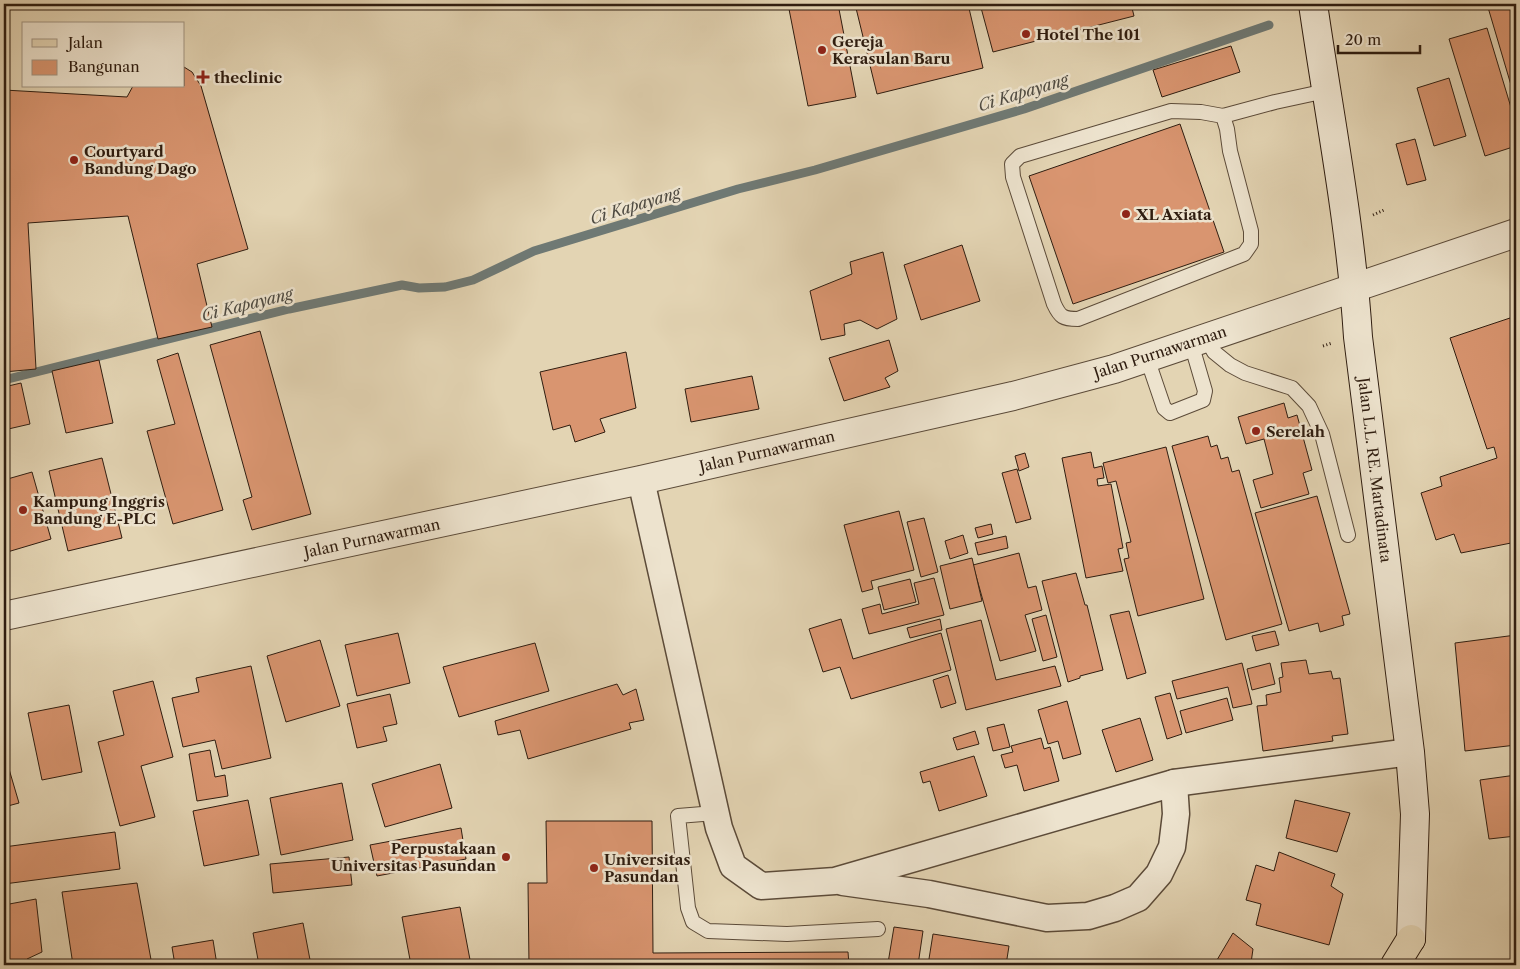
<svg xmlns="http://www.w3.org/2000/svg" width="1520" height="969" font-family="'Libre Caslon Text',serif">
<style>
.lines{fill:none;stroke-linecap:round;stroke-linejoin:round}
.stream{stroke:#6f7974;stroke-width:9}
.building{fill:#d99570;stroke:#2f1d10}
.service-casing{stroke:#5c4b39;stroke-width:16}
.minor-casing{stroke:#5c4b39;stroke-width:29}
.tertiary-casing{stroke:#5c4b39;stroke-width:30}
.secondary-casing{stroke:#2f1d10;stroke-width:30}
.primary-casing{stroke:#2f1d10;stroke-width:30}
.path{stroke:#2f1d10;stroke-width:3;stroke-dasharray:1 2.5;stroke-linecap:butt}
.service{stroke:#ede3ce;stroke-width:14}
.minor{stroke:#ede3ce;stroke-width:26}
.tertiary{stroke:#ede3ce;stroke-width:28}
.secondary{stroke:#ede3ce;stroke-width:28}
.primary{stroke:#e3d4b3;stroke-width:28}
.poi-dot{fill:#8f2418;stroke:#ede3ce;stroke-width:2}
.labels{text-anchor:middle;dominant-baseline:central;stroke-width:5;stroke-linejoin:round;paint-order:stroke}
.poi-label{font-size:15px;font-weight:bold;fill:#2f1d10;stroke:#ede3ce;text-anchor:start}
.street-label{font-size:15px;fill:#2f1d10;stroke:#ede3ce}
.water-label{font-size:16px;font-style:italic;fill:#4f4b42;stroke:#ede3ce}
</style>
<rect width="100%" height="100%" fill="#e3d4b3"/>
<filter id="stains"><feTurbulence type="fractalNoise" baseFrequency=".004" numOctaves="4"/><feColorMatrix values="0 0 0 0 .2 0 0 0 0 .09 0 0 0 0 .02 0 0 0 .5 -.17"/></filter>
<radialGradient id="worn" r=".72"><stop offset=".6" stop-color="#630" stop-opacity="0"/><stop offset="1" stop-color="#630" stop-opacity=".3"/></radialGradient>
<g class="lines">
<polyline class="stream" points="4,380 289,309 402,285 419,288 445,287 473,280 534,251 738,189 815,170 1024,109 1269,25"/>
</g>
<g class="building">
<polygon points="788,4 838,4 856,97 808,106"/>
<polygon points="855,4 968,4 983,68 877,94"/>
<polygon points="980,4 1131,4 1134,16 993,52"/>
<polygon points="1487,4 1516,4 1516,102"/>
<polygon points="1487,28 1516,124 1516,146 1485,156 1449,39"/>
<polygon points="1231,46 1240,72 1162,97 1153,70"/>
<polygon points="184,67 192,72 201,86 248,249 197,264 212,327 158,339 128,216 28,223 36,369 4,372 4,90 127,97 133,86 184,86"/>
<polygon points="1449,78 1466,136 1434,146 1417,88"/>
<polygon points="1180,124 1224,252 1073,304 1029,176"/>
<polygon points="1415,139 1426,180 1407,185 1396,144"/>
<polygon points="962,245 980,301 921,320 904,265"/>
<polygon points="883,252 897,319 877,329 860,320 844,324 845,335 821,340 810,291 852,274 850,262"/>
<polygon points="1516,316 1516,542 1461,553 1454,534 1436,540 1421,493 1442,486 1440,477 1497,458 1494,447 1487,449 1450,338"/>
<polygon points="260,331 311,514 252,530 243,500 252,497 210,345"/>
<polygon points="889,340 898,371 885,378 890,387 844,401 829,358"/>
<polygon points="626,352 636,408 600,419 605,432 575,442 570,425 553,430 540,372"/>
<polygon points="178,353 223,510 173,524 147,431 175,424 157,360"/>
<polygon points="99,360 113,423 66,433 52,371"/>
<polygon points="752,376 759,409 691,422 685,389"/>
<polygon points="21,383 30,424 4,430 4,387"/>
<polygon points="1284,403 1288,418 1297,415 1312,470 1303,473 1309,494 1261,508 1253,480 1273,474 1264,439 1246,444 1238,417"/>
<polygon points="1208,436 1211,447 1217,445 1221,459 1228,457 1232,472 1239,470 1282,624 1226,640 1172,446"/>
<polygon points="1166,447 1204,599 1138,616 1124,559 1129,558 1126,543 1131,542 1116,481 1108,483 1103,463"/>
<polygon points="1091,452 1094,468 1102,466 1104,478 1097,479 1098,486 1111,484 1123,548 1118,549 1123,571 1086,578 1062,458"/>
<polygon points="1025,453 1029,467 1019,471 1015,456"/>
<polygon points="102,458 122,538 68,551 49,471"/>
<polygon points="1017,469 1031,519 1016,523 1002,473"/>
<polygon points="32,472 51,539 4,553 4,480"/>
<polygon points="1317,496 1350,614 1342,616 1344,625 1320,632 1318,623 1289,631 1255,513"/>
<polygon points="899,511 914,570 871,581 873,589 862,592 844,525"/>
<polygon points="924,518 938,572 921,577 907,522"/>
<polygon points="991,524 993,534 978,538 975,528"/>
<polygon points="963,535 968,553 950,559 945,541"/>
<polygon points="1006,536 1008,548 978,555 975,543"/>
<polygon points="1019,553 1028,588 1036,586 1042,610 1025,615 1036,651 1000,661 973,565"/>
<polygon points="972,558 982,601 950,609 940,566"/>
<polygon points="1076,573 1085,605 1087,605 1103,670 1080,676 1080,678 1068,682 1042,581"/>
<polygon points="934,578 944,615 869,634 862,609 880,604 882,614 919,604 914,583"/>
<polygon points="910,579 916,602 884,610 878,587"/>
<polygon points="1129,611 1146,673 1127,679 1110,615"/>
<polygon points="1046,615 1057,657 1043,661 1032,619"/>
<polygon points="841,619 853,659 941,633 951,670 851,699 840,667 823,672 809,629"/>
<polygon points="940,619 942,630 910,638 907,628"/>
<polygon points="981,620 996,680 1055,666 1061,686 966,710 946,629"/>
<polygon points="1275,631 1279,645 1256,651 1252,636"/>
<polygon points="398,633 410,683 357,696 345,645"/>
<polygon points="1516,635 1516,745 1465,751 1455,643"/>
<polygon points="320,640 340,706 286,722 267,656"/>
<polygon points="535,643 549,691 459,717 443,667"/>
<polygon points="1306,660 1309,674 1331,671 1333,679 1340,678 1348,734 1332,736 1333,741 1263,751 1257,706 1267,705 1266,695 1281,692 1279,678 1283,677 1281,663"/>
<polygon points="1242,663 1252,704 1233,708 1228,687 1177,699 1172,681"/>
<polygon points="1270,663 1275,684 1252,690 1247,669"/>
<polygon points="251,666 271,758 222,769 215,740 183,747 172,698 199,692 196,678"/>
<polygon points="948,675 956,703 941,708 933,680"/>
<polygon points="153,681 173,757 141,766 155,817 120,826 98,742 124,735 113,691"/>
<polygon points="617,684 623,695 636,689 644,720 629,723 631,729 528,759 520,730 498,735 495,721"/>
<polygon points="1170,693 1182,734 1167,739 1155,697"/>
<polygon points="390,694 397,724 383,727 387,741 357,748 347,704"/>
<polygon points="1227,698 1233,720 1186,733 1180,711"/>
<polygon points="1067,701 1081,754 1063,759 1058,741 1048,744 1038,710"/>
<polygon points="69,705 82,772 42,780 28,713"/>
<polygon points="1140,718 1153,760 1116,772 1102,730"/>
<polygon points="1004,724 1010,747 993,751 987,728"/>
<polygon points="975,731 979,744 957,750 953,738"/>
<polygon points="1041,738 1044,749 1050,747 1059,781 1024,791 1017,765 1005,768 1001,755 1013,752 1011,746"/>
<polygon points="210,750 215,777 225,775 228,796 197,801 189,754"/>
<polygon points="4,752 19,803 4,807"/>
<polygon points="974,756 987,796 939,811 930,781 923,783 920,772"/>
<polygon points="440,764 452,808 385,827 372,784"/>
<polygon points="1516,775 1516,836 1489,839 1480,780"/>
<polygon points="342,783 353,840 281,855 270,798"/>
<polygon points="248,800 259,855 204,866 193,811"/>
<polygon points="1295,800 1350,813 1337,852 1286,838"/>
<polygon points="546,821 652,821 653,953 848,952 849,965 529,965 528,883 547,883"/>
<polygon points="461,828 466,859 377,876 370,845"/>
<polygon points="115,832 120,869 4,884 4,847"/>
<polygon points="1279,852 1335,874 1331,886 1343,894 1329,945 1256,925 1261,904 1246,900 1256,865 1274,871"/>
<polygon points="349,857 352,885 273,893 270,864"/>
<polygon points="137,883 152,965 73,965 62,892"/>
<polygon points="36,899 42,952 27,959 28,965 4,965 4,905"/>
<polygon points="460,907 471,965 411,965 402,917"/>
<polygon points="303,923 311,965 259,965 253,933"/>
<polygon points="894,927 923,931 918,965 905,965 888,963"/>
<polygon points="1233,933 1253,949 1251,963 1254,965 1214,965"/>
<polygon points="933,934 1009,946 1006,965 928,965"/>
<polygon points="213,940 217,965 175,965 172,947"/>
</g>
<g class="lines">
<g class="service-casing">
<g id="service">
<path d="M1223,116l-22,-4 -30,-1 -151,45 -8,8 1,13 41,127c6,13 9,15 24,15l166,-65 7,-10v-13l-21,-80 -3,-22 -4,-13 52,-14 51,-11"/>
<polyline points="1206,338 1214,352 1230,365 1245,373 1292,388 1309,406 1322,434 1348,535"/>
<polyline points="1147,358 1164,408 1170,413 1203,400 1205,391 1191,343"/>
<polyline points="715,813 678,816 688,908 693,922 708,931 787,934 878,929"/>
</g>
</g>
<g class="minor-casing">
<g id="minor">
<polyline points="641,480 719,828 733,866 761,886 835,881 1174,783 1410,752"/>
<polyline points="843,882 929,894 1047,918 1088,916 1115,908 1138,898 1159,874 1172,847 1176,814 1174,783"/>
</g>
</g>
<g class="tertiary-casing">
<polyline id="tertiary" points="4,616 641,480 1013,396 1114,369 1516,233"/>
</g>
<g class="secondary-casing">
<path id="secondary" d="M1313,4c16,111 38,221 45,333l52,415 5,62 -4,125"/>
</g>
<g class="primary-casing">
<polyline id="primary" points="1395,965 1411,939"/>
</g>
<g class="path">
<polyline points="1373,215 1384,210"/>
<polyline points="1323,346 1332,343"/>
</g>
<use href="#service" class="service"/>
<use href="#minor" class="minor"/>
<use href="#tertiary" class="tertiary"/>
<use href="#secondary" class="secondary"/>
<use href="#primary" class="primary"/>
</g>
<g class="poi-dot">
<circle cx="1026" cy="34" r="5"/>
<circle cx="822" cy="50" r="5"/>
<path d="M200.5 69.5h5v5h5v5h-5v5h-5v-5h-5v-5h5z"/>
<circle cx="74" cy="160" r="5"/>
<circle cx="1126" cy="214" r="5"/>
<circle cx="1256" cy="431" r="5"/>
<circle cx="23" cy="510" r="5"/>
<circle cx="506" cy="857" r="5"/>
<circle cx="594" cy="868" r="5"/>
</g>
<g class="labels">
<g class="poi-label">
<text x="1036" y="34">Hotel The 101</text>
<text x="832" y="41">Gereja<tspan x="832" dy="17">Kerasulan Baru</tspan></text>
<text x="214" y="77">theclinic</text>
<text x="84" y="151">Courtyard<tspan x="84" dy="17">Bandung Dago</tspan></text>
<text x="1136" y="214">XL Axiata</text>
<text x="1266" y="431">Serelah</text>
<text x="33" y="501">Kampung Inggris<tspan x="33" dy="17">Bandung E-PLC</tspan></text>
<text x="496" y="848" text-anchor="end">Perpustakaan<tspan x="496" dy="17">Universitas Pasundan</tspan></text>
<text x="604" y="859">Universitas<tspan x="604" dy="17">Pasundan</tspan></text>
</g>
<g class="street-label">
<text transform="translate(1160 352) rotate(-18)">Jalan Purnawarman</text>
<text transform="translate(767 451) rotate(-13)">Jalan Purnawarman</text>
<text transform="translate(1375 470) rotate(83)">Jalan L.L. RE. Martadinata</text>
<text transform="translate(372 538) rotate(-12)">Jalan Purnawarman</text>
</g>
<g class="water-label">
<text transform="translate(1023 92) rotate(-17)">Ci Kapayang</text>
<text transform="translate(635 205) rotate(-17)">Ci Kapayang</text>
<text transform="translate(247 304) rotate(-14)">Ci Kapayang</text>
</g>
</g>
<rect width="1520" height="969" fill="none" stroke="#e3d4b3" stroke-width="20"/>
<rect x="5" y="5" width="1510" height="959" fill="none" stroke="#2f1d10" stroke-width="2.5"/>
<rect x="10" y="10" width="1500" height="949" fill="none" stroke="#2f1d10"/>
<rect x="22" y="22" width="162" height="65" fill="#ede3ce" stroke="#a19482"/>
<rect x="32" y="39" width="25" height="8" fill="#e3d4b3" stroke="#a19482"/>
<text x="68" y="48" font-size="15" fill="#2f1d10">Jalan</text>
<rect x="32" y="60" width="25" height="15" fill="#d99570" stroke="#a19482"/>
<text x="68" y="72" font-size="15" fill="#2f1d10">Bangunan</text>
<path d="M1338 45v8h82v-8" fill="none" stroke="#2f1d10" stroke-width="2.5"/>
<text x="1345" y="45" font-size="15" fill="#2f1d10" stroke="#ede3ce" stroke-width="4" paint-order="stroke">20 m</text>
<rect width="100%" height="100%" filter="url(#stains)"/>
<rect width="100%" height="100%" fill="url(#worn)"/>
</svg>
